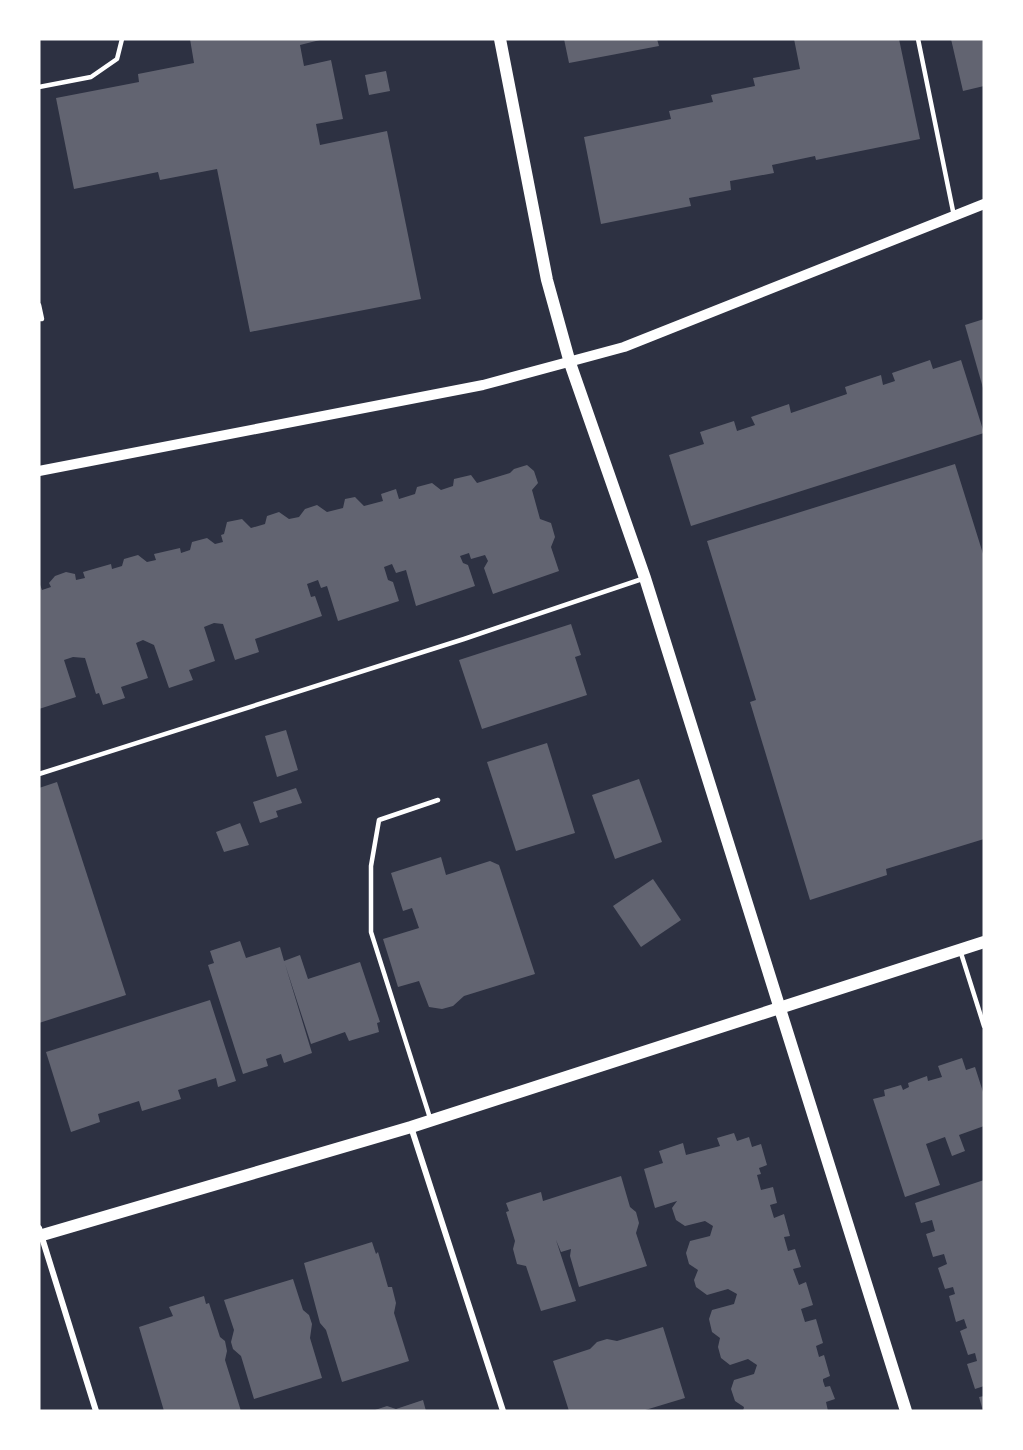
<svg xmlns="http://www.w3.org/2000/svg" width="1023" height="1450" font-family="Inter,sans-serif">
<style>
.building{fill:#626471}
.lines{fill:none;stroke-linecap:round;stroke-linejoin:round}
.service{stroke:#fff;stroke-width:4.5}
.minor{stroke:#fff;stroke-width:6}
.tertiary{stroke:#fff;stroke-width:10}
.secondary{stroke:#fff;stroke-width:12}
</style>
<rect width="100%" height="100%" fill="#2d3142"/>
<g class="building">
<polygon points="190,39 324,39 300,45 304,66 331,60 343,119 316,124 320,145 387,131 421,299 250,332 217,169 160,180 158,172 74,189 56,98 139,82 138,74 194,63"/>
<polygon points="564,39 657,39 659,46 569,63"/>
<polygon points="794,39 899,39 920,139 816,160 815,156 772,165 774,173 730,181 731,190 689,198 691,206 601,224 584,137 671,119 669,111 713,102 711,95 755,86 753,78 800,69"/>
<polygon points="951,39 984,39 984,86 963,91"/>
<polygon points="386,71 390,91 369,95 365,75"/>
<polygon points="984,319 984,388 983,388 965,325"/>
<polygon points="930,360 933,369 961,360 984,433 691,526 669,455 704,444 700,432 734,421 737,431 755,425 751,417 789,404 791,413 847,394 845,387 881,375 883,385 895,381 892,373"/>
<polygon points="955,464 984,557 984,839 886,869 887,875 810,900 750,702 756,700 707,541"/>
<polygon points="527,465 534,471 538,483 532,490 540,519 551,523 555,537 551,547 559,571 493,594 484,568 488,561 485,555 471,559 469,553 460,556 463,563 468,565 475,586 416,606 406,570 396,573 392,564 384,567 388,580 393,582 399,601 338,621 327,586 321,588 318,580 307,584 311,597 315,596 322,616 255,639 259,652 235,660 223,624 214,623 204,627 215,661 189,670 193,680 169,688 154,645 143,640 136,643 148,678 121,687 125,698 103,705 99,693 96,694 85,658 73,657 64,660 76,697 39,709 39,582 42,590 51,587 49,583 55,576 66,572 75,574 76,580 85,578 83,572 111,564 112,569 122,566 124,559 138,555 147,562 156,560 154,554 180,548 181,553 190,550 192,542 207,538 215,544 223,542 221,535 224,534 227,522 242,519 251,528 265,524 267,516 279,512 289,519 299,517 305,509 317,505 327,512 343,508 345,499 355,497 364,506 383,501 381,494 396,489 399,499 415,494 417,487 432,483 441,490 453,486 454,479 471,475 477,483 510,473 514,469"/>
<polygon points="571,624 581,655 575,657 587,695 482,729 459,660"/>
<polygon points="286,730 298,770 277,777 265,736"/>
<polygon points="547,743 575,833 516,851 487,762"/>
<polygon points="639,779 662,842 615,859 592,795"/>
<polygon points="57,782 126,995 39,1023 39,788"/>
<polygon points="296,788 302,803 276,811 278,817 260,823 253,802"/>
<polygon points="240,823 249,845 224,852 216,832"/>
<polygon points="441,857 446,875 490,861 499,865 535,974 464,996 453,1006 442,1009 429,1007 419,981 398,987 383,939 419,928 412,908 403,911 391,873"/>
<polygon points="653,879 681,920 641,947 613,906"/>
<polygon points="240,941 246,958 280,947 284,961 300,955 308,979 360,962 380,1022 377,1023 379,1032 349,1041 345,1032 311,1044 285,964 312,1053 284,1063 281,1054 266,1059 268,1066 243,1074 208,965 214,963 210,951"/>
<polygon points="210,1000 236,1081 218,1087 216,1078 178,1090 181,1099 142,1111 139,1101 98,1114 100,1122 71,1132 46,1052"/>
<polygon points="962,1058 966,1070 975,1067 984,1095 984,1126 959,1135 965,1151 952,1156 945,1137 926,1144 940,1185 905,1197 873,1099 885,1096 884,1090 901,1085 903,1090 909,1087 908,1083 927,1076 928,1081 942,1077 938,1066"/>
<polygon points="734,1133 737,1141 749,1137 752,1147 761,1144 767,1165 759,1168 761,1174 757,1175 761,1190 773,1187 777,1203 770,1205 774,1218 784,1214 790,1236 784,1237 788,1251 795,1249 801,1267 793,1269 799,1285 806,1282 813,1305 801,1309 805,1322 816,1319 823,1343 816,1346 819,1357 824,1355 830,1376 823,1379 823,1381 825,1387 830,1386 835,1399 826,1402 828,1411 743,1411 744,1407 735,1401 731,1389 734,1380 754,1374 757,1365 748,1359 730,1365 721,1358 718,1347 720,1338 712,1332 709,1319 712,1310 734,1304 737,1294 728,1289 707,1295 696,1287 694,1280 698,1270 689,1264 686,1253 690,1241 710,1236 713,1226 705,1221 685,1226 676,1220 672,1208 677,1201 655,1208 644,1169 663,1163 659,1151 683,1143 686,1155 720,1146 717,1138"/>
<polygon points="621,1176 630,1207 636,1212 639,1223 636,1233 647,1266 579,1287 570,1256 571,1249 561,1252 556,1240 576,1301 541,1311 526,1266 517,1264 513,1249 515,1241 506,1212 509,1211 506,1203 541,1192 543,1201"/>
<polygon points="984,1180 984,1386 975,1389 967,1364 977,1361 975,1353 968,1355 960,1331 967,1328 964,1319 956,1322 949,1296 955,1294 953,1287 945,1289 938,1268 947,1264 944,1254 933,1257 926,1234 935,1231 932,1220 921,1223 915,1203"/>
<polygon points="372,1242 376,1254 378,1252 388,1287 392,1287 396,1303 394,1313 409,1361 342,1382 326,1330 320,1323 304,1263"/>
<polygon points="293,1279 303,1310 309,1315 312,1324 310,1338 322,1378 254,1399 241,1356 233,1349 231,1342 234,1330 224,1300"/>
<polygon points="204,1296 206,1304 209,1303 220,1337 225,1341 227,1351 225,1360 241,1411 164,1411 139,1327 173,1316 169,1307"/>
<polygon points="663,1327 685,1398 642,1411 569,1411 553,1361 590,1349 597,1342 607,1339 617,1341"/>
<polygon points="984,1396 984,1411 983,1411 979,1397"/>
<polygon points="423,1400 426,1411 372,1411 387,1406 396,1409"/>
</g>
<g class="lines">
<g class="service">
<polyline points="918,39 954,216"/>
<polyline points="39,87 91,77 117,59 122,39"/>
<polyline points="39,305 42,319 39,319"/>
<polyline points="39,774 464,639 645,578"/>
<polyline points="960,950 984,1026"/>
<polyline points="430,1118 371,932 371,866 379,820 438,800"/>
</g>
<g class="minor">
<polyline points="411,1127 503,1411"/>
<polyline points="39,1228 96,1411"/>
</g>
<polyline class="tertiary" points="39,471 483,385 624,347 984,204"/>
<g class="secondary">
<polyline points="500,39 547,280 570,363 645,578 906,1411"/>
<polyline points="39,1236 411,1127 984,942"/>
</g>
</g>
<rect width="1023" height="1450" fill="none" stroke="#ffffff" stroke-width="81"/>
</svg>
